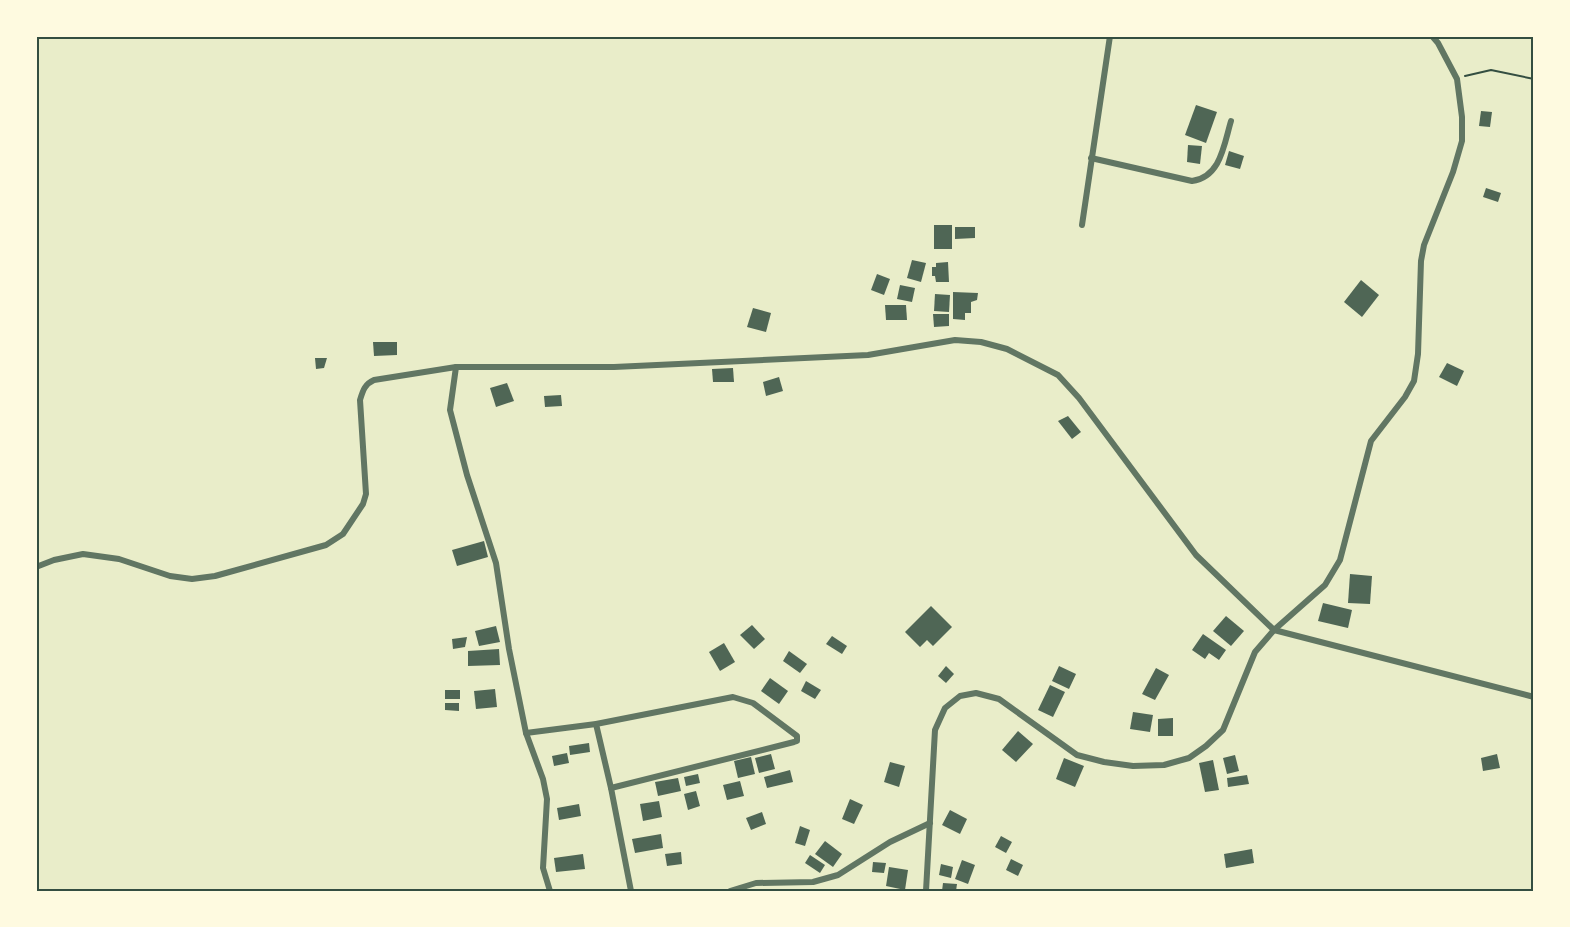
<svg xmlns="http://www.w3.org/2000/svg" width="1570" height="927" font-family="Helvetica,sans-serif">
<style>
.building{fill:#4f6655}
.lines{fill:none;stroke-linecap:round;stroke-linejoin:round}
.path{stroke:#344e41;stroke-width:2}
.minor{stroke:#617663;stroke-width:6}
.neatline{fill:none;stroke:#344e41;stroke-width:2}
</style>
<rect width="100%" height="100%" fill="#e9edc9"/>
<g class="building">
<polygon points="1196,105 1217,112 1206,143 1185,135"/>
<polygon points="1481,111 1492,112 1490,127 1479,126"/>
<polygon points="1188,145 1202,146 1200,164 1187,162"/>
<polygon points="1229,151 1244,156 1240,169 1225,165"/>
<polygon points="1486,188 1501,193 1498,202 1483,197"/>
<rect x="934" y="225" width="18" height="24"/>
<polygon points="955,227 975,227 975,238 955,239"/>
<polygon points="912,260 926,263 921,282 907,278"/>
<polygon points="948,262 949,282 936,282 935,276 932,276 932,267 936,267 936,263"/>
<polygon points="877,274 890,279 884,295 871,290"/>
<polygon points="1361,280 1379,295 1362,317 1344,302"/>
<polygon points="900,285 915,288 912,302 897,299"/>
<polygon points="953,292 978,293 977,300 971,302 971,313 965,313 965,320 953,319"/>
<polygon points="935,294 950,295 949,312 934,311"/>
<polygon points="885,305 906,305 907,320 886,320"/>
<polygon points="753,308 771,313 766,332 747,327"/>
<polygon points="933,314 949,314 949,326 934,327"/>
<polygon points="373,342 397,342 397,355 374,356"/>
<polygon points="315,358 327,358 324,368 316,369"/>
<polygon points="1447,363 1464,371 1457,386 1439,377"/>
<polygon points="733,368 734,382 713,382 712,369"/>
<polygon points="779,377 783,391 766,396 763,382"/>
<polygon points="507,383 514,401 496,407 490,388"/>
<polygon points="561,395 562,406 545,407 544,396"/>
<polygon points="1068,416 1081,432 1072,439 1058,421"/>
<polygon points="484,541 488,557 457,566 452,550"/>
<polygon points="1350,574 1372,576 1370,604 1348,603"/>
<polygon points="1323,603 1352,610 1348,628 1318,621"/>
<polygon points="931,606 952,627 933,646 927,640 920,647 905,632"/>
<polygon points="1226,616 1244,631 1231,646 1213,631"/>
<polygon points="752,625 765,639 754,649 740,635"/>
<polygon points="496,626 500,642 479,646 475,631"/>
<polygon points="1203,634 1226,650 1219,660 1209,653 1205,659 1192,650"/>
<polygon points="832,636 847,646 842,654 826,644"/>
<polygon points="467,637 465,647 453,649 452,639"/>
<polygon points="724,643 735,662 720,671 709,652"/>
<polygon points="499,649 500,665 468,666 468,651"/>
<polygon points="789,651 807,664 800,673 783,661"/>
<polygon points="946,666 954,674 946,683 938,676"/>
<polygon points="1059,666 1076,674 1069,689 1052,681"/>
<polygon points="1156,668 1169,675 1155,700 1142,694"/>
<polygon points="770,678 788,691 779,704 761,691"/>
<polygon points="806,681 821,690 815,699 801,691"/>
<polygon points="1050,685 1065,692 1053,717 1038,710"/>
<polygon points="495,689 497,707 476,709 474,691"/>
<rect x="445" y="690" width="15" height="9"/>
<polygon points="445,703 459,703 459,711 445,710"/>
<polygon points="1133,712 1153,715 1150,732 1130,729"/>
<polygon points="1173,718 1173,736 1158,736 1158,719"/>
<polygon points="1018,731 1033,744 1016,762 1002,750"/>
<polygon points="589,743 590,752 570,755 569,746"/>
<polygon points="567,753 569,763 554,766 552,756"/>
<polygon points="771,754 775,769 759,773 755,758"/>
<polygon points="1497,754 1500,768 1483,771 1481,758"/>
<polygon points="1235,755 1239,771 1227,774 1223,758"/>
<polygon points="751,757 755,774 738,778 734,761"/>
<polygon points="1064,758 1084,766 1075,787 1056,779"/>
<polygon points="1213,760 1219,790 1205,792 1199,763"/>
<polygon points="890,762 905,766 899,787 884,782"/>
<polygon points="790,770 793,782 767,788 764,777"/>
<polygon points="698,774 700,783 686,786 684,777"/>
<polygon points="1247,775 1249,784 1228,787 1227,778"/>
<polygon points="678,778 681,791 658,796 655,782"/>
<polygon points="740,781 744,796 727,800 723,785"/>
<polygon points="696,791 700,806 688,810 684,794"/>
<polygon points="850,799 863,805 854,824 842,819"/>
<polygon points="659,801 662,817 643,821 640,804"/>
<polygon points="579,804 581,816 559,820 557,808"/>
<polygon points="950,810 967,819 960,834 942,825"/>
<polygon points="762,812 766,824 751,830 746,818"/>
<polygon points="800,826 810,830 805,846 795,843"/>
<polygon points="661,834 663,848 635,853 632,839"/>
<polygon points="1001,836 1012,842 1006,853 995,847"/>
<polygon points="825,841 842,854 833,867 815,854"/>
<polygon points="1252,849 1254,863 1226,868 1224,854"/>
<polygon points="681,852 682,864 667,866 665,854"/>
<polygon points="583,854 585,869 556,872 554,858"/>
<polygon points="810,855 825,865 820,873 805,863"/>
<polygon points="1011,859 1023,865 1018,876 1006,870"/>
<polygon points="962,860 975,865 968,884 955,879"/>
<polygon points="873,862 886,863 884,873 872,872"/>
<polygon points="941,864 953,867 951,878 939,875"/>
<polygon points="889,867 908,870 905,890 886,886"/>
<polygon points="943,883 957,884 956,891 942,891"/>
</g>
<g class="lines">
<polyline class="path" points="1465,76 1491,70 1534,79"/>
<g class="minor">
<path d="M1091,158l101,23c29,-4 32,-37 39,-60"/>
<polyline points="1082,225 1110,36"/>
<polyline points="456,367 450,410 467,475 496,563 509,649 526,733 543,779 547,799 543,868 550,891"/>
<path d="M36,567l18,-7 29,-6 36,5 51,17 22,3 23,-3 111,-31 17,-11 20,-30 3,-10 -6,-94c3,-10 5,-16 14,-20l82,-13h158l254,-12 87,-15 26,2 26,7 51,26 21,23 117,157 78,75 260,67"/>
<polyline points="596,724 611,788 631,891"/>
<polyline points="526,733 596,724 733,697 753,703 797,736 797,741 794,742 611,788"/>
<polyline points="730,891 756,883 813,882 838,875 890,842 930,823"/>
<polyline points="926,891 935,730 945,708 960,696 976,693 999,699 1077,755 1104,762 1133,766 1164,765 1189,758 1206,746 1223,730 1255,652 1274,630 1325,585 1340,560 1371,441 1405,397 1414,381 1418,354 1421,261 1424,245 1453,172 1462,141 1462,117 1457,79 1438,43 1432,36"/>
</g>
</g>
<rect width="1570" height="927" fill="none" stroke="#fefae0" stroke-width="75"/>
<rect x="38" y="38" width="1494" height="852" class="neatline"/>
</svg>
